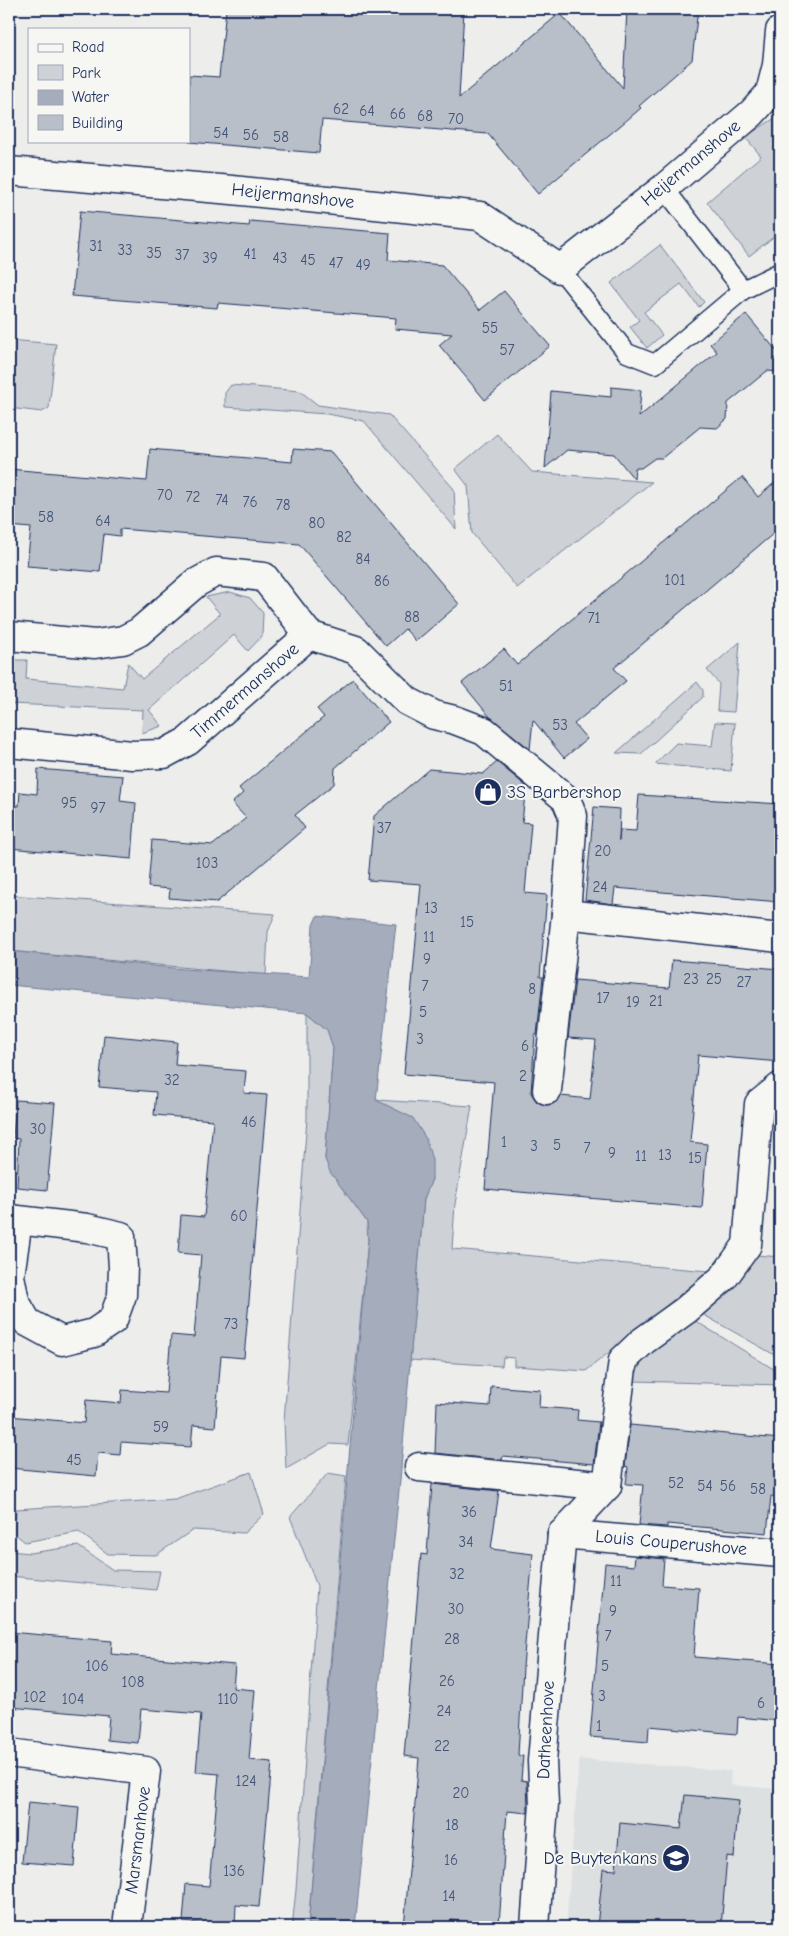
<svg xmlns="http://www.w3.org/2000/svg" width="789" height="1936" font-family="'Comic Neue',sans-serif">
<style>
.built{fill:#dde0e1}
.green{fill:#ced2d7;stroke:#74809a}
.water{fill:#a5acbc;stroke:#6e7a96}
.building{fill:#b9bfc8;stroke:#1b2f5e}
.lines{fill:none;stroke-linecap:round;stroke-linejoin:round}
.service-casing{stroke:#1b2f5e;stroke-width:21}
.minor-casing{stroke:#1b2f5e;stroke-width:31}
.service{stroke:#f6f6f2;stroke-width:18}
.minor{stroke:#f6f6f2;stroke-width:28}
.labels{text-anchor:middle;dominant-baseline:central;stroke-width:4;stroke-linejoin:round;paint-order:stroke}
.number-label{font-size:15px;fill:#425378}
.street-label{font-size:18px;fill:#1b2f5e;stroke:#f6f6f2}
.poi-label{font-size:18px;fill:#1b2f5e;stroke:#f6f6f2;text-anchor:start}
</style>
<rect width="100%" height="100%" fill="#edeeec"/>
<filter id="ink" filterUnits="userSpaceOnUse"><feTurbulence type="fractalNoise" baseFrequency=".02" numOctaves="2"/><feDisplacementMap in="SourceGraphic" scale="10" xChannelSelector="R" yChannelSelector="G"/><feConvolveMatrix kernelMatrix="1 2 1 2 8 2 1 2 1" color-interpolation-filters="sRGB"/></filter>
<g filter="url(#ink)">
<polygon class="built" points="579,1759 731,1771 730,1785 780,1789 780,1927 566,1927"/>
<g class="green">
<polygon points="775,118 780,118 780,200 776,235 749,256 707,202 761,156 745,137"/>
<polygon points="660,245 704,302 699,307 681,284 644,312 662,335 647,348 630,327 639,320 611,283"/>
<polygon points="9,340 56,344 49,408 42,412 9,408"/>
<polygon points="231,385 300,391 318,405 389,415 454,489 456,529 364,421 327,414 225,407 225,393"/>
<polygon points="497,434 532,472 652,482 517,588 472,533 468,486 455,469"/>
<polygon points="230,592 250,598 263,613 262,636 248,651 234,635 149,710 162,726 142,733 143,710 11,704 13,687 9,687 9,662 11,660 27,660 26,679 123,688 128,663 142,679 220,614 206,597"/>
<polygon points="740,642 734,712 717,711 719,684 707,670"/>
<polygon points="697,682 703,690 703,697 641,754 616,753"/>
<polygon points="715,722 735,723 731,771 655,764 676,743 712,746"/>
<polygon points="9,895 275,914 268,932 266,975 9,951"/>
<polygon points="307,1013 328,1030 333,1048 325,1159 367,1222 368,1240 348,1445 330,1444 286,1469 284,1421 307,1118"/>
<polygon points="376,1100 472,1106 455,1204 452,1249 709,1271 586,1371 514,1366 514,1358 503,1357 502,1366 410,1360 424,1198 432,1179 392,1109"/>
<polygon points="756,1255 780,1257 780,1358 695,1310 745,1274"/>
<polygon points="689,1317 780,1373 780,1385 633,1381 646,1352"/>
<polygon points="251,1472 264,1514 244,1533 193,1530 156,1555 108,1554 79,1532 25,1542 15,1534 16,1509 175,1499"/>
<polygon points="328,1473 346,1476 308,1927 292,1927 296,1890 317,1586 290,1517"/>
<polygon points="78,1546 113,1570 160,1571 156,1590 9,1576 9,1551 30,1553"/>
</g>
<polygon class="water" points="317,916 396,924 376,1100 413,1118 426,1139 432,1160 432,1179 424,1199 400,1480 355,1927 308,1927 368,1240 367,1222 330,1172 325,1159 333,1048 327,1030 307,1013 9,985 9,951 183,969 309,977 313,925"/>
<g class="building">
<polygon points="226,9 464,9 459,98 560,13 623,88 627,9 698,9 692,60 639,106 641,108 627,120 538,194 488,134 322,120 319,153 189,142 189,75 219,77"/>
<polygon points="80,211 249,226 250,221 390,233 388,260 442,265 480,310 504,291 550,346 485,400 439,345 452,334 395,329 396,318 218,303 217,308 72,296"/>
<polygon points="746,314 780,355 780,372 767,371 728,403 727,419 717,428 700,427 662,458 655,458 641,468 635,468 634,479 614,454 567,450 545,468 551,391 611,397 611,387 641,390 639,417 717,352 710,344"/>
<polygon points="150,449 292,462 293,449 331,452 459,604 416,641 405,629 386,646 299,544 120,529 120,536 104,534 100,572 27,566 31,528 9,526 9,469 147,481"/>
<polygon points="742,477 758,497 780,478 780,528 614,668 626,681 574,724 587,739 564,758 533,720 530,749 490,717 462,683 504,649 517,665"/>
<polygon points="353,679 389,722 335,768 334,784 295,815 305,828 217,902 169,898 170,889 148,887 152,840 213,845 246,818 232,803 243,793 239,788 324,717 317,709"/>
<polygon points="497,762 526,786 522,822 531,823 525,893 547,895 540,977 543,977 537,1035 535,1035 531,1093 537,1102 545,1105 553,1104 561,1096 590,1099 596,1040 568,1038 575,980 669,988 672,960 780,969 780,1062 698,1055 690,1142 707,1144 702,1208 485,1189 494,1082 404,1074 421,884 368,880 374,816 429,769 483,774"/>
<polygon points="38,769 123,776 120,801 136,803 132,859 9,848 9,805 19,806 20,792 37,794"/>
<polygon points="639,795 780,804 777,843 780,844 780,902 615,888 613,904 585,900 594,807 620,809 619,841 620,830 636,831"/>
<polygon points="104,1035 177,1042 175,1065 246,1071 244,1093 267,1095 244,1358 221,1356 215,1427 193,1425 191,1447 121,1442 120,1455 98,1453 96,1476 9,1468 9,1416 84,1423 86,1400 121,1403 122,1390 166,1393 171,1335 194,1337 201,1255 178,1253 181,1215 204,1217 213,1120 154,1115 156,1092 99,1087"/>
<polygon points="16,1100 55,1103 47,1190 17,1187 19,1139 13,1138"/>
<polygon points="491,1386 540,1390 539,1407 578,1410 577,1420 599,1422 594,1464 503,1456 502,1460 435,1453 437,1402 490,1406"/>
<polygon points="630,1425 780,1439 780,1497 771,1496 767,1533 667,1524 667,1527 639,1525 643,1485 626,1484 628,1467 625,1466"/>
<polygon points="432,1484 499,1491 491,1549 533,1554 523,1667 518,1755 523,1756 521,1780 527,1781 528,1813 507,1811 499,1925 451,1920 450,1927 404,1927 419,1758 404,1756 421,1554 427,1555"/>
<polygon points="635,1556 664,1559 662,1585 699,1588 694,1657 780,1664 780,1721 738,1717 737,1734 649,1726 648,1742 590,1737 605,1563 634,1566"/>
<polygon points="9,1632 112,1641 111,1654 235,1665 233,1688 255,1690 249,1760 272,1762 259,1907 236,1905 235,1927 183,1922 186,1884 209,1886 219,1774 196,1772 201,1714 141,1709 138,1743 107,1740 109,1716 10,1707 13,1671 9,1670"/>
<polygon points="685,1795 739,1800 734,1857 727,1856 721,1927 597,1927 603,1869 616,1870 620,1823 681,1829"/>
<polygon points="28,1802 79,1807 74,1866 22,1862"/>
</g>
<g class="lines">
<g class="service-casing">
<g id="service">
<polyline points="664,188 743,290"/>
<polyline points="560,269 627,353 655,364 743,290 780,272"/>
</g>
</g>
<g class="minor-casing">
<g id="minor">
<polyline points="9,171 232,190 480,216 560,269 664,188 752,113 770,93 777,65 780,31"/>
<polyline points="309,635 356,650 407,701 434,715 455,720 484,731 566,799 573,816 566,914 547,1090"/>
<polyline points="9,636 95,644 123,640 139,632 196,583 216,572 264,577 309,635 188,741 164,754 132,755 9,743"/>
<polyline points="566,914 780,938"/>
<polyline points="9,1219 18,1220 87,1228 121,1236 123,1267 122,1295 113,1320 94,1333 62,1341 27,1322 15,1301 10,1276 18,1220"/>
<polyline points="419,1467 607,1486"/>
<polyline points="562,1534 607,1486 623,1360 643,1341 686,1310 724,1277 747,1245 759,1104 780,1087"/>
<polyline points="562,1534 780,1553"/>
<polyline points="9,1753 146,1771 127,1927"/>
<polyline points="535,1927 544,1804 542,1761 562,1534"/>
</g>
</g>
<use href="#service" class="service"/>
<use href="#minor" class="minor"/>
</g>
</g>
<defs>
<g id="shop-disc" transform="scale(1.4375)"><circle r="9.5" fill="#1b2f5e" stroke="#f6f6f2"/><path d="M-5-2.5h2.3a2.7 3.5 0 0 1 5.4 0H5L5.5 6h-11ZM-1.5-2.5h3a1.5 2.3 0 0 0-3 0Z" fill="#fff"/></g>
<g id="school-disc" transform="scale(1.4375)"><circle r="9.5" fill="#1b2f5e" stroke="#f6f6f2"/><path d="M0-5L7-2L0 1L-7-2ZM-4 1L0 2.5L4 1V4Q0 6-4 4Z" fill="#fff"/></g>
</defs>
<g fill-rule="evenodd">
<use href="#shop-disc" x="488" y="792"/>
<use href="#school-disc" x="676" y="1858"/>
</g>
<g class="labels">
<g class="number-label">
<text x="341" y="109">62</text>
<text x="367" y="111">64</text>
<text x="398" y="114">66</text>
<text x="425" y="116">68</text>
<text x="456" y="119">70</text>
<text x="221" y="133">54</text>
<text x="251" y="135">56</text>
<text x="281" y="137">58</text>
<text x="96" y="246">31</text>
<text x="125" y="250">33</text>
<text x="154" y="253">35</text>
<text x="250" y="254">41</text>
<text x="182" y="255">37</text>
<text x="210" y="258">39</text>
<text x="280" y="258">43</text>
<text x="308" y="260">45</text>
<text x="336" y="263">47</text>
<text x="363" y="265">49</text>
<text x="490" y="328">55</text>
<text x="507" y="350">57</text>
<text x="165" y="495">70</text>
<text x="193" y="497">72</text>
<text x="222" y="500">74</text>
<text x="250" y="502">76</text>
<text x="283" y="505">78</text>
<text x="46" y="517">58</text>
<text x="103" y="521">64</text>
<text x="317" y="523">80</text>
<text x="344" y="537">82</text>
<text x="363" y="559">84</text>
<text x="675" y="580">101</text>
<text x="382" y="581">86</text>
<text x="412" y="617">88</text>
<text x="594" y="618">71</text>
<text x="506" y="686">51</text>
<text x="560" y="725">53</text>
<text x="69" y="803">95</text>
<text x="98" y="808">97</text>
<text x="384" y="828">37</text>
<text x="603" y="851">20</text>
<text x="207" y="863">103</text>
<text x="600" y="887">24</text>
<text x="431" y="908">13</text>
<text x="467" y="922">15</text>
<text x="429" y="937">11</text>
<text x="427" y="959">9</text>
<text x="691" y="979">23</text>
<text x="714" y="979">25</text>
<text x="744" y="982">27</text>
<text x="425" y="986">7</text>
<text x="532" y="989">8</text>
<text x="603" y="998">17</text>
<text x="656" y="1001">21</text>
<text x="633" y="1002">19</text>
<text x="423" y="1012">5</text>
<text x="420" y="1039">3</text>
<text x="525" y="1046">6</text>
<text x="523" y="1076">2</text>
<text x="172" y="1080">32</text>
<text x="249" y="1122">46</text>
<text x="38" y="1129">30</text>
<text x="504" y="1142">1</text>
<text x="557" y="1145">5</text>
<text x="534" y="1146">3</text>
<text x="587" y="1148">7</text>
<text x="612" y="1153">9</text>
<text x="665" y="1155">13</text>
<text x="641" y="1156">11</text>
<text x="695" y="1158">15</text>
<text x="239" y="1216">60</text>
<text x="231" y="1324">73</text>
<text x="161" y="1427">59</text>
<text x="74" y="1460">45</text>
<text x="676" y="1483">52</text>
<text x="705" y="1486">54</text>
<text x="728" y="1486">56</text>
<text x="758" y="1489">58</text>
<text x="469" y="1512">36</text>
<text x="466" y="1542">34</text>
<text x="457" y="1574">32</text>
<text x="616" y="1581">11</text>
<text x="456" y="1609">30</text>
<text x="613" y="1611">9</text>
<text x="608" y="1636">7</text>
<text x="452" y="1639">28</text>
<text x="97" y="1666">106</text>
<text x="605" y="1666">5</text>
<text x="447" y="1681">26</text>
<text x="133" y="1682">108</text>
<text x="602" y="1696">3</text>
<text x="35" y="1697">102</text>
<text x="73" y="1699">104</text>
<text x="228" y="1699">110</text>
<text x="761" y="1703">6</text>
<text x="444" y="1711">24</text>
<text x="599" y="1726">1</text>
<text x="442" y="1746">22</text>
<text x="246" y="1781">124</text>
<text x="461" y="1793">20</text>
<text x="452" y="1825">18</text>
<text x="451" y="1860">16</text>
<text x="234" y="1871">136</text>
<text x="449" y="1896">14</text>
</g>
<g class="street-label">
<text transform="translate(691 163) rotate(-40)">Heijermanshove</text>
<text transform="translate(293 196) rotate(6)">Heijermanshove</text>
<text transform="translate(245 691) rotate(-41)">Timmermanshove</text>
<text transform="translate(671 1543) rotate(5)">Louis Couperushove</text>
<text transform="translate(546 1730) rotate(-87)">Datheenhove</text>
<text transform="translate(138 1840) rotate(-83)">Marsmanhove</text>
</g>
<g class="poi-label">
<text x="507" y="792">3S Barbershop</text>
<text x="657" y="1858" text-anchor="end">De Buytenkans</text>
</g>
</g>
<rect width="789" height="1936" fill="none" stroke="#f6f6f2" stroke-width="30"/>
<rect x="15" y="15" width="759" height="1906" fill="none" stroke="#1b2f5e" stroke-width="2" filter="url(#ink)"/>
<rect x="28" y="28" width="162" height="115" fill="#f6f6f2" stroke="#9ea6b7"/>
<rect x="38" y="44" width="25" height="8" fill="#f6f6f2" stroke="#9ea6b7"/>
<text x="72" y="52" font-size="15" fill="#1b2f5e">Road</text>
<rect x="38" y="65" width="25" height="15" fill="#ced2d7" stroke="#9ea6b7"/>
<text x="72" y="78" font-size="15" fill="#1b2f5e">Park</text>
<rect x="38" y="90" width="25" height="15" fill="#a5acbc" stroke="#9ea6b7"/>
<text x="72" y="102" font-size="15" fill="#1b2f5e">Water</text>
<rect x="38" y="115" width="25" height="15" fill="#b9bfc8" stroke="#9ea6b7"/>
<text x="72" y="128" font-size="15" fill="#1b2f5e">Building</text>
</svg>
